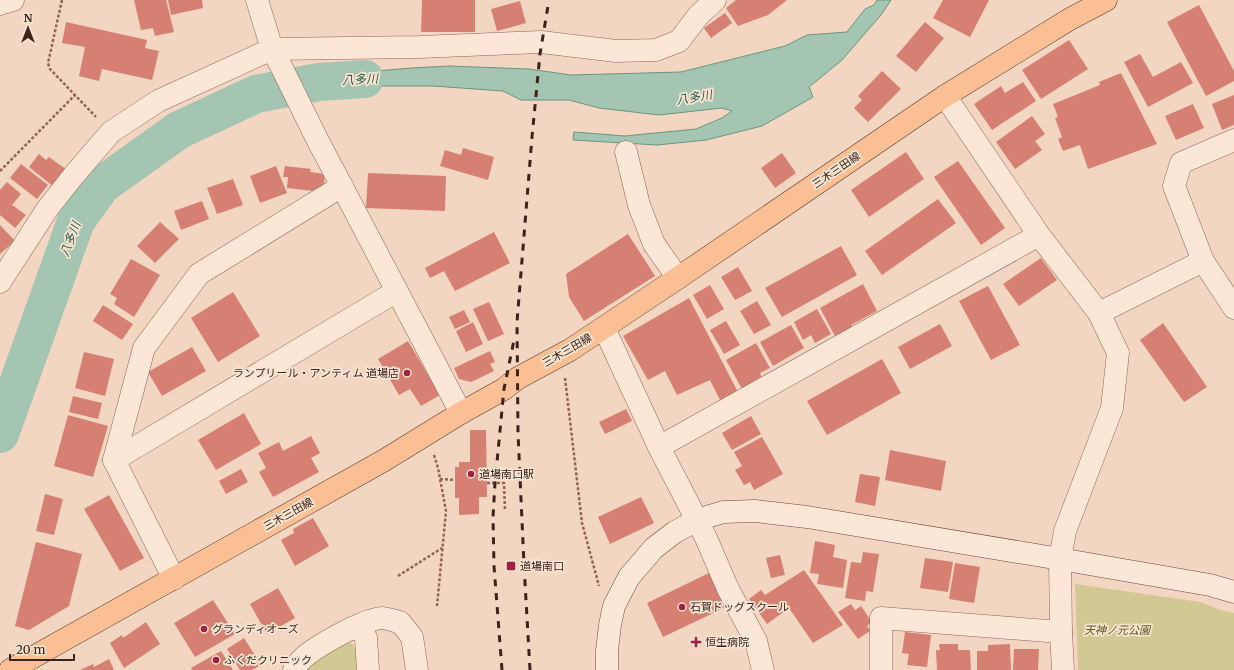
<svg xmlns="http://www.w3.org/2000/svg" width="1234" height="670" font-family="Merriweather,'Noto Sans JP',serif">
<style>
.green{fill:#d2c893}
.water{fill:#a4c5b2;stroke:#6a947e}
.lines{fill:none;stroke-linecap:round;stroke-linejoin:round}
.river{stroke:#a4c5b2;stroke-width:38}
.building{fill:#d58072}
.street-casing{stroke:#8e6556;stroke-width:23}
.secondary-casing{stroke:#704639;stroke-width:23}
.primary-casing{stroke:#5c342b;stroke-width:23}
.path{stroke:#8e6556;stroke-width:2.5;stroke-dasharray:3 2;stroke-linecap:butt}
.street{stroke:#fce6d5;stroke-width:22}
.secondary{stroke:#fce6d5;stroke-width:22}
.primary{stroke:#fabf95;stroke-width:22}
.rail{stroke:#3c231c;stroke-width:3;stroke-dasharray:7 7;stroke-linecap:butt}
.poi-dot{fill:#a41f45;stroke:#f9e3d1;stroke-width:1.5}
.labels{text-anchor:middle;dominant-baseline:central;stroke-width:3.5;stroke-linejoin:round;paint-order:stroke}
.street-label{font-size:11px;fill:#3c231c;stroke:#f9e3d1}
.poi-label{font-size:11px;fill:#3c231c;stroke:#f9e3d1;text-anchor:start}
.park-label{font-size:11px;font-style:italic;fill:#5b5a20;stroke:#f9e3d1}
.water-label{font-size:12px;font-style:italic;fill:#2a5e4c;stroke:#f9e3d1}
</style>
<rect width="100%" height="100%" fill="#f3d6c1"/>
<g class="green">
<polygon points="1075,584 1200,602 1221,610 1234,613 1234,670 1078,670"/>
<polygon points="348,642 353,644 356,651 357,670 305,670 307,664"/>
</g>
<polygon class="water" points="877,0 891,0 881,15 842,60 809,87 813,97 762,126 706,140 657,145 573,140 574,132 625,136 696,129 722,118 732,111 722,108 659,115 599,108 569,100 521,100 503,91 433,86 382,86 347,88 313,88 314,76 412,68 449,66 529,69 571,75 681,72 785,46 807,35 847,32 865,9 874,5"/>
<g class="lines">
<polyline class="river" points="0,434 76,221 102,185 179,130 256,94 319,82 365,79"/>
</g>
<g class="building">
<polygon points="134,0 166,0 174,32 155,36 153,28 141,30"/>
<polygon points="168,0 202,0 203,8 171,15"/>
<polygon points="422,0 475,0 475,32 421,32"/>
<polygon points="736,0 787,0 768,15 738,26 726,8"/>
<polygon points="943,0 989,0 970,37 933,18"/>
<polygon points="520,1 526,23 497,31 491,9"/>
<polygon points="1199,5 1234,71 1234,81 1206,96 1167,22"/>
<polygon points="725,13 732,23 711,38 704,28"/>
<polygon points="66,22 147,40 145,48 159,51 152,80 102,69 99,81 79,76 85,47 62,43"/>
<polygon points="925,22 944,38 916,72 896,56"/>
<polygon points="1069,40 1088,69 1041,99 1022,70"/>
<polygon points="1140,54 1153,77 1181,62 1193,83 1148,107 1124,62"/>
<polygon points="882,71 901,89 868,122 854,108 862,100 858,96"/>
<polygon points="1121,73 1157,144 1088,169 1080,145 1063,151 1058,139 1062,137 1055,118 1058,117 1053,104 1100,85 1099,82"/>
<polygon points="1023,82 1036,101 992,130 974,104 1001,86 1005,93"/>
<polygon points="1234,95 1234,125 1222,130 1212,104"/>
<polygon points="1193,104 1204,128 1176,140 1165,116"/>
<polygon points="1032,116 1045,134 1035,141 1042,150 1015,169 996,142"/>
<polygon points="463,148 494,157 488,180 440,166 445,150 461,155"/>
<polygon points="906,152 924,179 869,217 851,190"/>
<polygon points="782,153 796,173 775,188 761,168"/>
<polygon points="39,154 46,160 49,157 67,170 54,187 29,167"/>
<polygon points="958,161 1005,228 981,245 934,177"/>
<polygon points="21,164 48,185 37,199 10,178"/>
<polygon points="276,166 287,193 260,203 250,176"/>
<polygon points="285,166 311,169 310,172 325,174 323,192 287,188 288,177 283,177"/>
<polygon points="368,173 446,176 445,211 366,208"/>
<polygon points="233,179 243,205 217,214 207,188"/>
<polygon points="7,182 21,194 12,205 26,215 15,228 0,215 0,190"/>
<polygon points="938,199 956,223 882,275 865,251"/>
<polygon points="202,201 209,219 181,230 174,211"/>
<polygon points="160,222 179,239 155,263 137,246"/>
<polygon points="0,225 15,241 0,254"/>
<polygon points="494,232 510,263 455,291 444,271 430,278 425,268"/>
<polygon points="628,234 655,276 584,321 569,297 566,274"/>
<polygon points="841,246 857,275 782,317 765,288"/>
<polygon points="1041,258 1057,280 1019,306 1003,284"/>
<polygon points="131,259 160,275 134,317 114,304 117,298 110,294"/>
<polygon points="738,267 752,291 735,300 721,277"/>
<polygon points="863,284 877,311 851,325 853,329 836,338 820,308"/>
<polygon points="710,285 724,309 707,319 693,295"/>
<polygon points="988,286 1020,345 991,360 959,301"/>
<polygon points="233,292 260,336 218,362 191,318"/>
<polygon points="689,298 740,396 723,406 710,380 677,395 665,371 648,380 623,336"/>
<polygon points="757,301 771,325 754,334 740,311"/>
<polygon points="489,302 504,334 488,341 473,309"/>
<polygon points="103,305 133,324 122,340 93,321"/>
<polygon points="817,309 831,334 815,343 811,335 803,340 794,322"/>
<polygon points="464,310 470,322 455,329 449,317"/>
<polygon points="726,321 740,345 724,354 710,330"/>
<polygon points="473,322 483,344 466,352 456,331"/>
<polygon points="1163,323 1207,387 1184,402 1140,340"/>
<polygon points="940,324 952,346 910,369 898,347"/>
<polygon points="791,325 804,348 773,366 760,342"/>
<polygon points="408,341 440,395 421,406 410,389 399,395 378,359"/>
<polygon points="756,343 770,368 760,373 762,378 742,389 726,360"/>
<polygon points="192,347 206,371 162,396 148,372"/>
<polygon points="490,351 495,362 490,364 494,371 471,382 459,379 454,368"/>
<polygon points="84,352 114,359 105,396 75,388"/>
<polygon points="882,359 901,393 827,435 807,401"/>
<polygon points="73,396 102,403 98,419 69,412"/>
<polygon points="626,409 632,421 605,434 599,422"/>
<polygon points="244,413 261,444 216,470 198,440"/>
<polygon points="68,415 108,426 93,477 54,466"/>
<polygon points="751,416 761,434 732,450 722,433"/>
<polygon points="470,430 486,430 487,497 479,497 479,514 459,515 459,498 455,498 455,467 459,467 459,462 470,462"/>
<polygon points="311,436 320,453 311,458 319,472 273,497 259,472 266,468 258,453 279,442 283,451"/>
<polygon points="762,437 783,474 754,490 750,482 744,485 735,470 742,466 734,452"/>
<polygon points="890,450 946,461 941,491 885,480"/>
<polygon points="241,469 248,482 226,494 219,481"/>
<polygon points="860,474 880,477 875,506 855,502"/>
<polygon points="45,494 63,499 54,535 36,531"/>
<polygon points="109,495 144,558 120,571 84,509"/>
<polygon points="641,497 654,523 610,544 598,517"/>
<polygon points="313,518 329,546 295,566 281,540 294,533 293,529"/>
<polygon points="815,541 835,545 833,557 847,560 843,588 817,584 819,574 810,573"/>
<polygon points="36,542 82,554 69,606 29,630 15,626"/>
<polygon points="863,552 879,554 873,592 866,591 865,601 845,598 851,562 861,563"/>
<polygon points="780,555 785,575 771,578 766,558"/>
<polygon points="925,558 953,562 948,592 920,588"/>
<polygon points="955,563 980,567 974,603 949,599"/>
<polygon points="804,570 843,625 813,643 789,608 767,624 749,599 761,590 765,595"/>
<polygon points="709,573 726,607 663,637 647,603"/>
<polygon points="278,588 295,618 267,634 250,604"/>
<polygon points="213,600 235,634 195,657 174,623"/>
<polygon points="851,604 855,610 861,606 872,622 867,626 870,631 858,639 838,612"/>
<polygon points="146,622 160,644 124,668 110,643 122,635 123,638"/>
<polygon points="905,632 931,635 927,667 907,665 909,654 902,653"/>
<polygon points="244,638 261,665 252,670 240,670 227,649"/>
<polygon points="939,644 958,644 958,650 970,650 971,670 937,670 936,650 940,650"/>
<polygon points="1010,644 1011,670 977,670 977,651 988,651 988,645"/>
<polygon points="1014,649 1039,649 1038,670 1013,670"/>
<polygon points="221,651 233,670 192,670 191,668"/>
<polygon points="109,659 114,670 80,670 93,664 94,667"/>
</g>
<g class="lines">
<g class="street-casing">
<g id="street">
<polyline points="257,0 272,49 280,64 317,139 461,413"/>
<polyline points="0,4 13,0"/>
<polyline points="945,96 1039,235 1099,313 1118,353 1112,408 1065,531 1060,559 1061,632 1063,670"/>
<polyline points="1234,140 1181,163 1174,186 1203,261 1234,308"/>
<polyline points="626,152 639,205 654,244 678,278"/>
<polyline points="0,282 48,208 74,175 111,132 158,101 272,49 419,47 541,42 616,51 656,50 679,41 698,16 715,0"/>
<polyline points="1099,313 1203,261"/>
<polyline points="604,328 659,447 706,538 728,589 756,641 763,670"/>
<polyline points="659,447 1039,235"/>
<polyline points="114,460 397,291"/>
<polyline points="174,579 114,460 144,348 199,274 342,186"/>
<polyline points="352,628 362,631 366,638 368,670"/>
<path d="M294,670c2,-4 4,-7 7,-10 13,-13 63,-41 81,-42 5,0 12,3 18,4l12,15 5,33"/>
<polyline points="881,670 881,618 1061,632"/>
</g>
</g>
<g class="secondary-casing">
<polyline id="secondary" points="607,670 607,650 610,625 614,606 629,577 654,548 675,532 697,520 723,512 755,511 807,517 1060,559 1210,585 1234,592"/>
</g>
<g class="primary-casing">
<polyline id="primary" points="10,670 383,461 461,413 504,389 518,378 570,350 678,278 945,96 1070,19 1106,0"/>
</g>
<g class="path">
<polyline points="62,0 48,63 50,69 96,117"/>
<polyline points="0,171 75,95"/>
<polyline points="565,378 582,523 599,586"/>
<polyline points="434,455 438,468 446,511 437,606"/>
<polyline points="440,479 455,480"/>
<polyline points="487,483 504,483 505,511"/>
<polyline points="398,576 442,548"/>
</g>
<use href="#street" class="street"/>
<use href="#secondary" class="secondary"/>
<use href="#primary" class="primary"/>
<g class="rail">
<polyline points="502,670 494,566 493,517 495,483 504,389 514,340"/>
<polyline points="530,670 524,565 518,433 517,322 532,137 540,54 549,0"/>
</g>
</g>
<g class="poi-dot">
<circle cx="407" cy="373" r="4"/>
<circle cx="471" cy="474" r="4"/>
<rect x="506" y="561" width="10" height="10" rx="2"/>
<circle cx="682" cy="607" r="4"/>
<circle cx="204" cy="629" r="4"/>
<path d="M694 636h4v4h4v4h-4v4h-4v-4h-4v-4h4z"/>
<circle cx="216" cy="660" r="4"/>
</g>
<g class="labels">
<g class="street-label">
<text transform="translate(836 170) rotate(-34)">三木三田線</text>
<text transform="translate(567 350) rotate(-30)">三木三田線</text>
<text transform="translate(288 514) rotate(-29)">三木三田線</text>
</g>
<g class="poi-label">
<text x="399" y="373" text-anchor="end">ランプリール・アンティム 道場店</text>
<text x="479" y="474">道場南口駅</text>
<text x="520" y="566">道場南口</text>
<text x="690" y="607">石賀ドッグスクール</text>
<text x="212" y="629">グランディオーズ</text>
<text x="705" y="642">恒生病院</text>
<text x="224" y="660">ふくだクリニック</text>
</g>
<g class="park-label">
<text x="1117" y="630">天神ノ元公園</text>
</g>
<g class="water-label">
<text transform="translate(360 79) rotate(-3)">八多川</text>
<text transform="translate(694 97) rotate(-9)">八多川</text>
<text transform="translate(70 239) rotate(-69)">八多川</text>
</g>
</g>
<g transform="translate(28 28)" stroke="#f9e3d1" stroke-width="3" paint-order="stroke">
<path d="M0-3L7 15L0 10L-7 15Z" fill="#3c231c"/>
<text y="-6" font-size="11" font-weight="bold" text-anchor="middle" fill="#3c231c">N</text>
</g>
<path d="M10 654v6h64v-6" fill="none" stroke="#3c231c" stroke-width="2"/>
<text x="16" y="654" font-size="12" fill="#3c231c" stroke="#f9e3d1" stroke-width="3" paint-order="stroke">20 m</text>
</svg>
